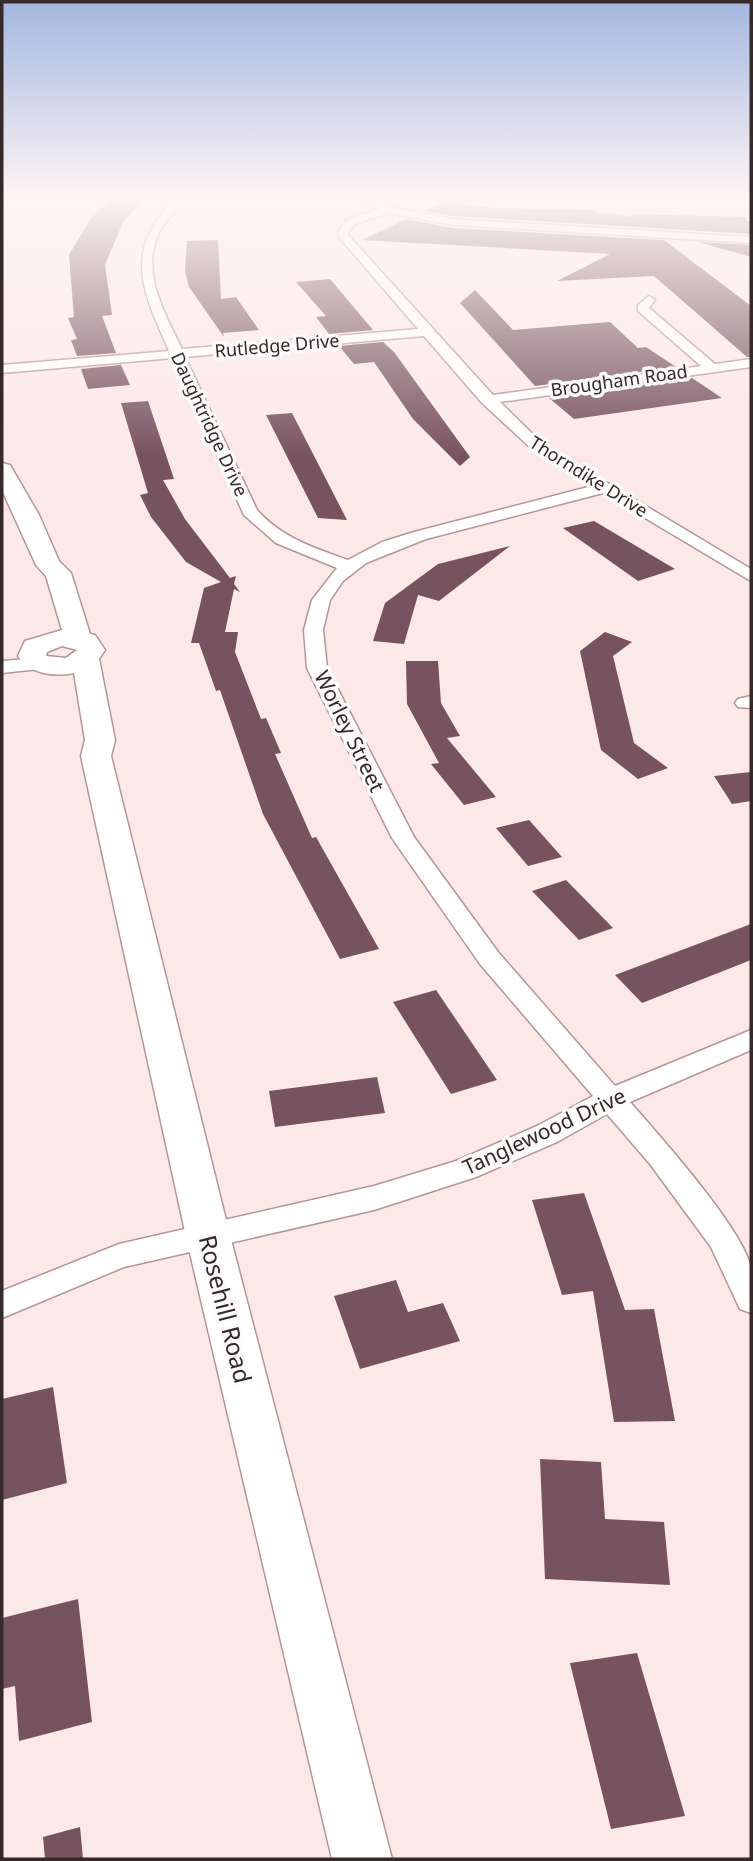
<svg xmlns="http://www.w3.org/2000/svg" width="753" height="1861" font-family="'Noto Sans',sans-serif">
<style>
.building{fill:#77525f}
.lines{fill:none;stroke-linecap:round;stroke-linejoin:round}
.minor-casing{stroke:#b59596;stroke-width:3}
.secondary-casing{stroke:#b59596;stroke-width:3}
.minor{fill:#fff;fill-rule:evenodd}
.secondary{fill:#fff;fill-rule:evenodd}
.labels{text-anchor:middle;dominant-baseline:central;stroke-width:7;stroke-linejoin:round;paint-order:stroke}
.far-street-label{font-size:18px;fill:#362929;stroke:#fbfbfb}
.street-label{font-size:21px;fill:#362929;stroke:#fbfbfb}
.near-street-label{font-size:24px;fill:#362929;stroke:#fbfbfb}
</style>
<rect width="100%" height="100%" fill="#fde8e8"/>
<g class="building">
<polygon points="112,197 147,197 123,222 105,265 112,315 102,316 116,353 77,356 71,340 77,339 68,318 74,317 69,255 89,221"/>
<polygon points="444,202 495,208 596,210 596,212 633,217 633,214 747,217 747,221 751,221 751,234 453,216 424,211"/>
<polygon points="406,219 453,228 664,240 751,306 751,357 747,357 654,276 557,281 610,254 362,240"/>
<polygon points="218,240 221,299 236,297 259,330 223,333 224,337 189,287 185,271 187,241"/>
<polygon points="698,242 751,245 751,257"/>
<polygon points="330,279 373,330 329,334 316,317 326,316 296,282"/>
<polygon points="475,290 513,330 610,322 638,348 646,347 676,367 535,386 460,303"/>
<polygon points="383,342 394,352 470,457 460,466 413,419 374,362 354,364 339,346"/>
<polygon points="121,365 130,385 88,389 81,369"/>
<polygon points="692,378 722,398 574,419 549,398"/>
<polygon points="148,401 174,479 163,480 185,519 230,578 236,576 234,584 240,592 234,589 225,632 238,632 235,652 261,719 266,718 281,753 275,754 312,838 316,837 379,949 340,959 263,814 220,690 216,691 199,643 191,643 204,588 221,582 186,562 151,517 140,495 148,493 121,403"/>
<polygon points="292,413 347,520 318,518 266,415"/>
<polygon points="594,521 675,569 638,581 563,528"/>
<polygon points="510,546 439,601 418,595 404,644 373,641 385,603 438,564"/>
<polygon points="605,632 632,642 613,656 634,743 668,768 638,779 601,750 580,651"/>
<polygon points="406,661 438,661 441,703 460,736 447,738 496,797 464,805 431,764 439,763 407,704"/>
<polygon points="751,772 751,801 732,804 714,776"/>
<polygon points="529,820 562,857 528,866 496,828"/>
<polygon points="566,880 613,928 579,940 532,891"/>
<polygon points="751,924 751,960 642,1003 615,975"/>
<polygon points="436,990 497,1080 451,1094 393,1002"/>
<polygon points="377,1077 385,1113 275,1127 269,1091"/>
<polygon points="584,1193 625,1310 654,1309 675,1421 614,1422 593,1291 562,1295 532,1200"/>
<polygon points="396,1280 408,1312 443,1303 460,1341 360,1369 334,1296"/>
<polygon points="53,1387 67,1483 2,1500 2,1399"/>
<polygon points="540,1459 601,1462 605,1519 664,1522 670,1585 545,1579"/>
<polygon points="78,1599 92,1722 19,1741 15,1686 2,1689 2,1618"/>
<polygon points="637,1653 685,1816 611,1829 570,1663"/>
<polygon points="80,1827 83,1859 45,1859 43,1837"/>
</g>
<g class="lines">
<g class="minor-casing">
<g id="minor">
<path d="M177,197h11c-10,11 -21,21 -28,34 -21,40 5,82 22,118l236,-20 -79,-92 -1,-5 9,-12 31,-11 -27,-12h15l28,11 59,11 298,18v6l-298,-18 -65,-12 -33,11 -7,8 1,4 144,159 208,-29 -63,-55v-6l11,-9 6,4 -6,8 66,56 36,-5v8l-251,35 44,43 207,124v12l-148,-88 -177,46 -60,24 -23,18 -13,19 -7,30 4,38 87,169 84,115 117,134 136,-56v20l-121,52c28,32 116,130 121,167 2,14 0,30 0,44l-11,-4 -29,-62 -61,-83 -43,-50 -50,28 -81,35 -102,33 -250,57 -122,51v-27l117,-47 255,-58 82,-25 81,-35 56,-30 -113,-132 -88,-126 -85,-170 -3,-38 8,-30 25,-32 -61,-25 -32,-28 -71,-157 -171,15v-8l167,-14c-27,-62 -47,-100 8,-154zM424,336l58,67 52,48 58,35 -178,46 -32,10 -34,18c-34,-12 -66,-22 -91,-50l-72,-153z"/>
<polygon points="41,658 51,664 48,668 2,673 2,661"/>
<polygon points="751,696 751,708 738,707 735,703 738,699"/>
</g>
</g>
<g class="secondary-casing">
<path id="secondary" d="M2,463l8,2 29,50 20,46 12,12 19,61 5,1 10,15 -6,9 16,81 -4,16 119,480 162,623h-60l-146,-623 -105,-480 4,-16 -11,-67c-20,4 -45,1 -56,-17l7,-15 37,-11 -16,-54 -10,-11 -34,-75zM62,646l15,4 -11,8 -20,-2 1,-4z"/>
</g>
<use href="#minor" class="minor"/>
<use href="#secondary" class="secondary"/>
</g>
<linearGradient id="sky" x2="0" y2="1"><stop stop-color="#a3b6df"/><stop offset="0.43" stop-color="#fef5f5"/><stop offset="1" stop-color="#fef5f5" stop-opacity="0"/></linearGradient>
<rect width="753" height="458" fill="url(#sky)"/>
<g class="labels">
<g class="far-street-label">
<text transform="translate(277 345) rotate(-5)">Rutledge Drive</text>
<text transform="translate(619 380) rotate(-8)">Brougham Road</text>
<text transform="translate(210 424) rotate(65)">Daughtridge Drive</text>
<text transform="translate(589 476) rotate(32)">Thorndike Drive</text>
</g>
<g class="street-label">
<text transform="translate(350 731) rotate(64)">Worley Street</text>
<text transform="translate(544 1131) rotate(-25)">Tanglewood Drive</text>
</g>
<g class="near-street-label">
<text transform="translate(226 1309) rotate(76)">Rosehill Road</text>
</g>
</g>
<rect width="753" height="1861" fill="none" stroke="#362929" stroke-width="7"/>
</svg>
